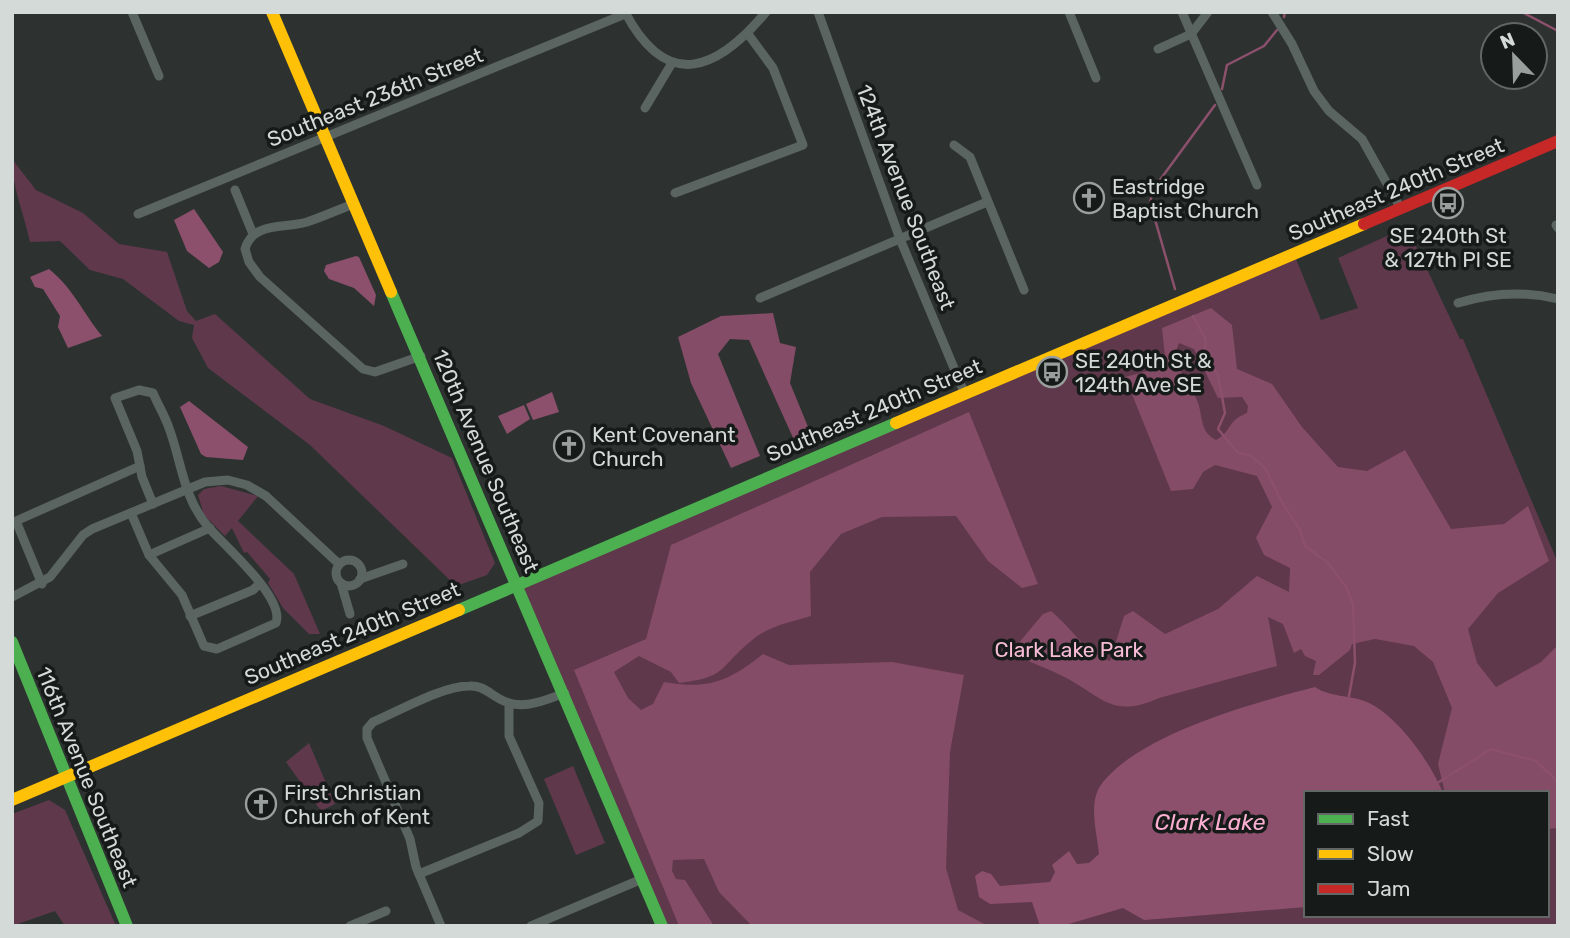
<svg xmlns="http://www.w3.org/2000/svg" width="1570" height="938" font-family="Rubik,sans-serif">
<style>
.green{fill:#5f384b;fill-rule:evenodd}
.forest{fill:#844c66;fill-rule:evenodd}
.water{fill:#8c506c}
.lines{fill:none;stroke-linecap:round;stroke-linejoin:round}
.stream{stroke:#8c506c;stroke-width:2.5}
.street{stroke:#5a6460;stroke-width:9}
.fast{stroke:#4caf50;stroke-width:12}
.slow{stroke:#ffc107;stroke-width:12}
.jam{stroke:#c62828;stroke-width:12}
.labels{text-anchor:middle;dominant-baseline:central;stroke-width:7;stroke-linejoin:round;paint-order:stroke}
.street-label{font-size:21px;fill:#d3dad7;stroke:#161b19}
.poi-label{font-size:21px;fill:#d3dad7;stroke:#161b19;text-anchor:start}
.park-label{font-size:21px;fill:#f8bcd6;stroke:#161b19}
.water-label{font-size:23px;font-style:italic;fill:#fcafd1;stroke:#161b19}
</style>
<rect width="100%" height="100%" fill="#2d3230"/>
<g class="green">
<path d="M12,159l24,31 47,23 36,31 48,8 20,59 9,10 19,-7 95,85 74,27 68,32 43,105 -8,12 -31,11 -146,-141 -102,-77 -16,-30 2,-13 -15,-4 -56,-42 -33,-9 -30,-29 -30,1c-6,-28 -18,-55 -18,-83z"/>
<path d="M1407,227l53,112h3l95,224v363h-896l-144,-343 776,-329 27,66 37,-12 -20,-50zM1306,793h241v122h-241z"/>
<polygon points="221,486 258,496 238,521 294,574 320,634 309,634 283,608 268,583 270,579 247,552 244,553 232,528 225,536 204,515 198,495 204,489"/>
<polygon points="309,743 335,804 321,811 286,762"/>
<polygon points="573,766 605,843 576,855 544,779"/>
<polygon points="49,800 65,810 116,926 65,926 55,911 12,926 12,814"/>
</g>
<g class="forest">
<path d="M1211,308l21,17 5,44 35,15 30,43 36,40 29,4 38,-21 46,79 53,-5 24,-18 21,55 -51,32 -30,36 9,34 19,24 45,-25 17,-17v183l-11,1v-36h-102l-7,-29 14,-56 -19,-46 -19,-16 -39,-7 -23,5 -2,6 -31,25h-6l3,-14 -11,-5 -4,-7 -7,4 -11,-29 -15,-7 9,49 -118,32c-50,23 -60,-6 -101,-24 -13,-7 -27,-10 -40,-19l-1,-10 26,-31 8,-3c22,18 32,40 59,50l14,-45 9,-5 32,23 53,-25 39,-33 32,16 1,-24 -26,-13 -8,-17 16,-31 -15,-31 -42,-11 -12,7 -10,17 -22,2 -46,-114 41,-11 -4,-38zM1179,343l15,6 24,49 24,-1 6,9 -1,7c-20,7 -16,20 -31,27 -18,-9 -12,-26 -20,-42 -7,-18 -27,-34 -17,-55z"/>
<polygon points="773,313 780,343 796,347 790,383 811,434 794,440 749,340 730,339 718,354 760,456 731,468 691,383 678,337 721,316"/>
<path d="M969,412l69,172 -16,4 -34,-27 -32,-45 -74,1 -41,17 -31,38 1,44c-20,6 -43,10 -60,25 -33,27 -23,36 -72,42l-8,-11 -32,-16 -25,16 14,26 13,12 12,-6 11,-22c45,8 65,-1 99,-28l26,11 103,-3 72,13 -14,77 -4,116 12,42 30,16h-236l-33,-34 -15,-33 -31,1 -1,11 4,8 9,1 29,46h-35l-105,-256 72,-31 25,-94z"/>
</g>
<g class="water">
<polygon points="194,209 223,252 219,262 209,268 187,251 174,220"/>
<polygon points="356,256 359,257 376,295 374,306 354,288 329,279 324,271 326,265"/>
<path d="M49,269c24,19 34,44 53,67l-34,12 -10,-21 2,-11 -17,-27 -8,-2 -5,-10z"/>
<polygon points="552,392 559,412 533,420 526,404"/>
<polygon points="189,401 248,447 243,460 206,457 201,454 180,407"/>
<polygon points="524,405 530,419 507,434 498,416"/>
<path d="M1315,687c14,10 35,8 52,15 30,13 64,61 76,91h-137v114l-162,13 -21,-12 -61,18h-22l-8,-24 -42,2 -11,-7 -4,-21 7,-5 9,3 9,12 50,-4 5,-10 -3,-7 17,-14 8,13 12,-1 10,-9c-2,-22 -12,-53 4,-72 41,-50 151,-79 212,-95z"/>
</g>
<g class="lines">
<g class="stream">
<polyline points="1522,12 1558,31"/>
<polyline points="1284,17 1285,12"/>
<polyline points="1222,89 1227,65 1264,46 1277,30"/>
<polyline points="1175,289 1150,202 1154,188 1215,105"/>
<polyline points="1193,316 1206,340 1204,352 1218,375 1225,413 1218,429 1238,453 1250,455 1265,468 1283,504 1300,530 1305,546 1327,562 1346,587 1353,604 1355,663 1349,696"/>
<polyline points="1439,782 1491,749 1536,761 1558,782"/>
</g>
<g class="street">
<polyline points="132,12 159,76"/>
<path d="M625,12c42,80 92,59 141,0"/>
<polyline points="818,12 900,239 964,392"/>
<polyline points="1069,12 1096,78"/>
<polyline points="1182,12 1257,185"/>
<polyline points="1272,12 1292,44 1314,91 1329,111 1362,139 1400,207"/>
<polyline points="1158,49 1191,34 1208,12"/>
<polyline points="645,108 672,63"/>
<polyline points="954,145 970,157 1024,290"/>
<polyline points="235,190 253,234"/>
<polyline points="675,193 803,145 773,68 748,34"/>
<path d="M353,204c-15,6 -31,13 -46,18 -22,7 -54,-1 -62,27l4,13 11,15 103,92 12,3 46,-16"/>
<polyline points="138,214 625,14"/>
<polyline points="1556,225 1558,228"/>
<polyline points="760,298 987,202"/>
<path d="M1458,303c32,-10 67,-12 100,-4"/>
<path d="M131,513l18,42 33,40 22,51 13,3 59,-26c9,-25 -51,-77 -67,-95 -26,-30 -27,-65 -40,-100 -4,-12 -11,-23 -16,-35l-14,-3 -24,8 22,53 5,26 11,27"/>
<polyline points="149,555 210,528"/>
<circle cx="349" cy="573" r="13"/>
<polyline points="360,579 403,564"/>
<polyline points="341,583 350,614"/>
<polyline points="42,584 16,521 140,466"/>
<polyline points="12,597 50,577 83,535 92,529 205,482 228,480 247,485 266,496 339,564"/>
<polyline points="190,616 253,590 260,583"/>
<polyline points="419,874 519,833 538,821 539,803 509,736 509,704"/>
<polyline points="350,926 386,911"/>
<path d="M441,926l-25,-59 -6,-28 -43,-101v-9l6,-7c26,-11 69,-36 96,-36 12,-1 19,6 29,12 22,14 45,3 67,-5"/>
<polyline points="531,926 642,879"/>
</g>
<g class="fast">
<polyline points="391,292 662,926"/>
<polyline points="459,610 896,423"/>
<polyline points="12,642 127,926"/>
</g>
<g class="slow">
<polyline points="272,12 391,292"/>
<polyline points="896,423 1364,224"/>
<polyline points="12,800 459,610"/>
</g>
<polyline class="jam" points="1364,224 1558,141"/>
</g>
<defs>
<g id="church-ring" transform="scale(1.575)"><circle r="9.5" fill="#161b19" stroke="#999f9d" stroke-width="1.5"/><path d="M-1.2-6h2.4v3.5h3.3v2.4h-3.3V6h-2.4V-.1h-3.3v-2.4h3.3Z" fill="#999f9d"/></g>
<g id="bus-ring" transform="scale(1.575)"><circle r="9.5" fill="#161b19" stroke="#999f9d" stroke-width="1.5"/><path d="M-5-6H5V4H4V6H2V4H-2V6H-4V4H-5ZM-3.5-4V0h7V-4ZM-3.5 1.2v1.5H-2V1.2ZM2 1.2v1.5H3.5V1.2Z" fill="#999f9d"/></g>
</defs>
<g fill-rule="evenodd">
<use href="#church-ring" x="1089" y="198"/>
<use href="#bus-ring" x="1448" y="203"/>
<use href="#bus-ring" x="1052" y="372"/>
<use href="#church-ring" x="569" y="446"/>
<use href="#church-ring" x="261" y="804"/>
</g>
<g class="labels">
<g class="street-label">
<text transform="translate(375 97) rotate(-22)">Southeast 236th Street</text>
<text transform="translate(1396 189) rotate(-23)">Southeast 240th Street</text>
<text transform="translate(906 197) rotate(69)">124th Avenue Southeast</text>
<text transform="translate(874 410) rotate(-23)">Southeast 240th Street</text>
<text transform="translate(486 461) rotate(67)">120th Avenue Southeast</text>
<text transform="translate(352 633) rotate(-23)">Southeast 240th Street</text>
<text transform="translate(87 777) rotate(68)">116th Avenue Southeast</text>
</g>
<g class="poi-label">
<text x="1112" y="186">Eastridge<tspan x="1112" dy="24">Baptist Church</tspan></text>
<text x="1448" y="235" text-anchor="middle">SE 240th St<tspan x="1448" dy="24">&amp; 127th Pl SE</tspan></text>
<text x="1075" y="360">SE 240th St &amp;<tspan x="1075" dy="24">124th Ave SE</tspan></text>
<text x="592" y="434">Kent Covenant<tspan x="592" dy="24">Church</tspan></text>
<text x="284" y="792">First Christian<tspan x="284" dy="24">Church of Kent</tspan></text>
</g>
<g class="park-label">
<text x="1069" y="649">Clark Lake Park</text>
</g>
<g class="water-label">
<text x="1210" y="822">Clark Lake</text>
</g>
</g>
<rect width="1570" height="938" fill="none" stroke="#d3dad7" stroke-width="28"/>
<rect x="1304" y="791" width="245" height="126" fill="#161b19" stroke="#626765" stroke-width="2"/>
<rect x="1318" y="814" width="35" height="10" fill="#4caf50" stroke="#626765" stroke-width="2"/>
<text x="1367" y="826" font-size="21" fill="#d3dad7">Fast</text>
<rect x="1318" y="849" width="35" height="10" fill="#ffc107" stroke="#626765" stroke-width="2"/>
<text x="1367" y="861" font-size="21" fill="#d3dad7">Slow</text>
<rect x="1318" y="884" width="35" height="10" fill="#c62828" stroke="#626765" stroke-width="2"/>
<text x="1367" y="896" font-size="21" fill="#d3dad7">Jam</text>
<g transform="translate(1514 56) rotate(337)"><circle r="33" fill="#161b19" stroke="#626765" stroke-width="2"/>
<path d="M0-5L12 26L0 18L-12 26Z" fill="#999f9d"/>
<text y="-10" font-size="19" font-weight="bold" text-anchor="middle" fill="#d3dad7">N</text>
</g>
</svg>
